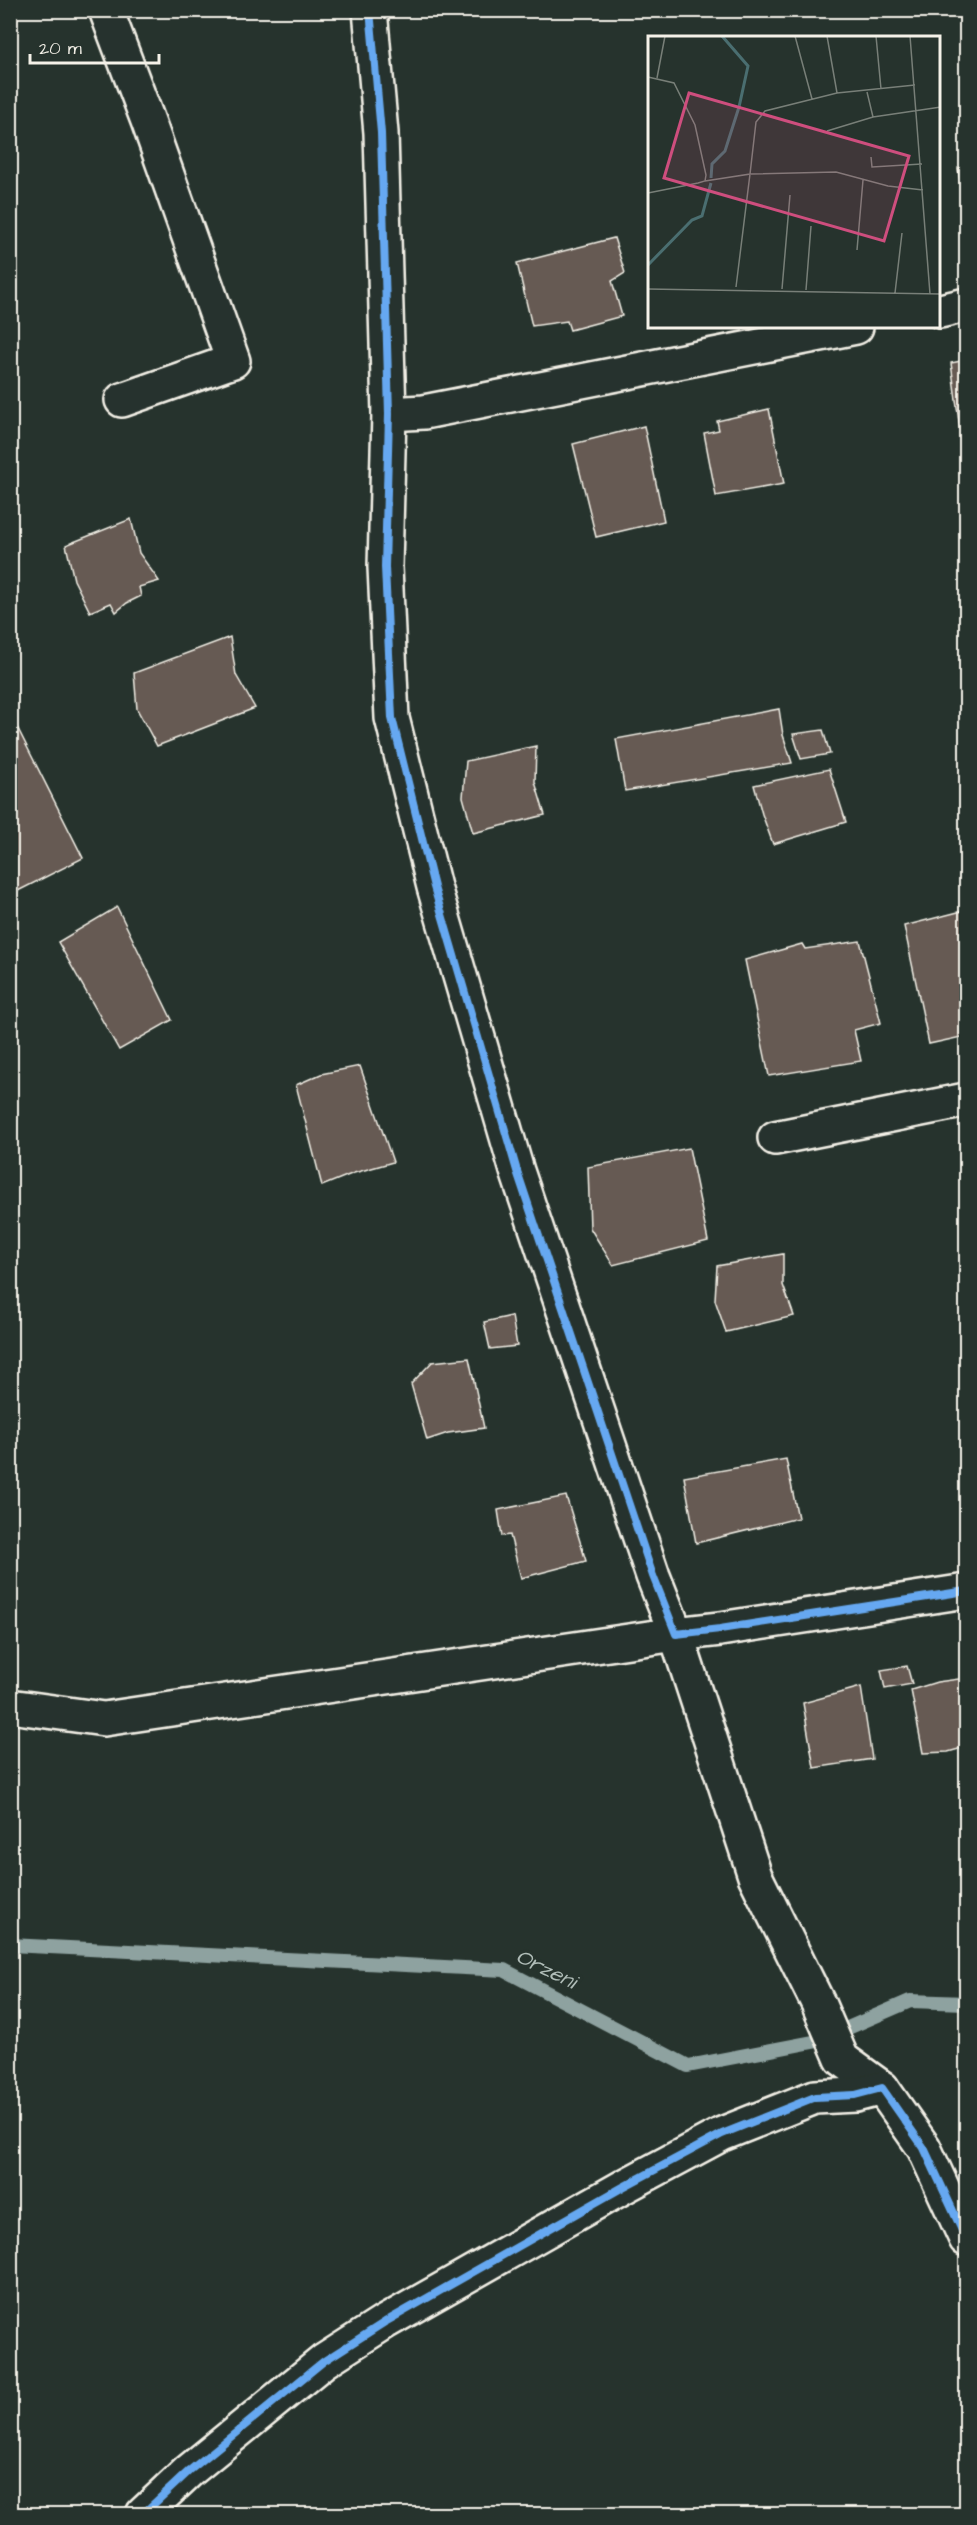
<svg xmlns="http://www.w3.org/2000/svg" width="977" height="2525" font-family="'Architects Daughter',sans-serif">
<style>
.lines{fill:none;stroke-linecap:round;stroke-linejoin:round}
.stream{stroke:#8ea2a0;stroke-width:14}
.building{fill:#665a53;stroke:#f4f1e8;stroke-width:1.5}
.minor-casing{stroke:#f4f1e8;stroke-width:38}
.minor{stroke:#26332d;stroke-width:33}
.cycleway-casing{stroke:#26332d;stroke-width:11}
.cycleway{stroke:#66a8f1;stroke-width:8}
.labels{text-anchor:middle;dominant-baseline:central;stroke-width:6;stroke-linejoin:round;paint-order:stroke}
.water-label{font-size:22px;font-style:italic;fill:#b0bdb8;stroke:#26332d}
.inset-river{fill:none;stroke:#4a6e70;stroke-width:3}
.inset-road{fill:none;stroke:#787f78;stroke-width:1.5}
.view{fill:#ce4e7e;fill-opacity:0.15;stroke:#ce4e7e;stroke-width:3}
.inset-edge{fill:none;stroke:#f4f1e8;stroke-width:3}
</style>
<rect width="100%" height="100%" fill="#26332d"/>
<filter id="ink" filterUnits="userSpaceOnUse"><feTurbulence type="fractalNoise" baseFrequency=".0167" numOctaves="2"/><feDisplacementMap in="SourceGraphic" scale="12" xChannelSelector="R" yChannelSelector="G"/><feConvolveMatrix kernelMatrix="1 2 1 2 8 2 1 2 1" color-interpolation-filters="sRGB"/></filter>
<g filter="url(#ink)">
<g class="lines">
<polyline class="stream" points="10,1945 504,1970 688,2066 818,2041 910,2001 966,2003"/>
</g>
<g class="building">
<polygon points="966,167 966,227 958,168"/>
<polygon points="614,238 625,273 612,281 622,316 570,330 567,321 532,326 517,263"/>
<polygon points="966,360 966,428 960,429 951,363"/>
<polygon points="769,409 784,484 716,496 704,433 719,430 717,421"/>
<polygon points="644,426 664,521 596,537 573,444"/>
<polygon points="131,519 139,553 159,581 139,587 141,596 127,603 116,612 111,603 90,612 74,580 66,545"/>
<polygon points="230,637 236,675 255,708 157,746 137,709 134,673"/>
<polygon points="779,709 783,735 792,763 625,791 616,739"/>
<polygon points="10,713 83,858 10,895"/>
<polygon points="823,730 830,754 801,759 793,734"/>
<polygon points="536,746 535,782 545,815 473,833 463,797 466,761"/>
<polygon points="829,769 846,822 773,844 762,814 754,785"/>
<polygon points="117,907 172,1020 119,1050 58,942"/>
<polygon points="966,910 966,1036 929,1044 904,926"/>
<polygon points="860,941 881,1023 854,1030 861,1061 769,1076 745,960 802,944 805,949"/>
<polygon points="360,1066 393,1162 354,1173 322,1186 296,1085 321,1074"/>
<polygon points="689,1148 708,1241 613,1265 590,1228 588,1167"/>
<polygon points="783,1254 783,1285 794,1316 726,1332 715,1300 717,1266"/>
<polygon points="512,1316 517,1346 490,1349 484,1322"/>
<polygon points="469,1358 484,1428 448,1433 427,1440 411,1384 432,1362"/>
<polygon points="786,1459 798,1518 696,1543 684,1477"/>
<polygon points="566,1496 586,1561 521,1578 510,1535 502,1536 498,1510"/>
<polygon points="907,1666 912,1684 885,1689 881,1670"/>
<polygon points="966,1678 966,1747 948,1752 923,1753 911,1690 937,1682"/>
<polygon points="861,1687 872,1759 814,1768 803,1703"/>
</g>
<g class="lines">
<g class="minor-casing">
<g id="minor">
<polyline points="106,10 148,121 233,361 122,400"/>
<polyline points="370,10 381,133 389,414 385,567 392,718 434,887 517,1171 653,1576 676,1634 720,1629 966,1591"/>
<polyline points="940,311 966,305"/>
<polyline points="389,414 424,412 856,327"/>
<polyline points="775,1138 966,1100"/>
<polyline points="10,1706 104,1719 676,1634 755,1876 818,2003 842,2059 882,2088"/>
<polyline points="143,2514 189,2471 324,2361 385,2322 623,2187 722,2134 815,2097 855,2095 882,2088 924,2148 966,2239"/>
</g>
</g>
<use href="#minor" class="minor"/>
<g class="cycleway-casing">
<g id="cycleway">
<polyline points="370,10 381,133 389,414 385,567 392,718 434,887 517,1171 653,1576 676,1634 720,1629 966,1591"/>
<polyline points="143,2514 189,2471 324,2361 385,2322 623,2187 722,2134 815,2097 855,2095 882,2088 924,2148 966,2239"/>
</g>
</g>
<use href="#cycleway" class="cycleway"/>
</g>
</g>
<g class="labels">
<g class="water-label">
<text transform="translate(546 1969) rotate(26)">Orzeni</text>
</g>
</g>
<g transform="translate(648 36)">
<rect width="292" height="292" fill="#26332d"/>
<path class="inset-river" d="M63,142l1,-14 13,-13 14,-44 9,-41 -26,-30M0,229l44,-45 10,-4 9,-33"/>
<path class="inset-road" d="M147,0l17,63M179,0l10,57M228,0l5,53M262,0l20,258M0,41l26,6 21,42 11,50 -1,6 -7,2 -50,10M9,42l8,-42M219,56l6,25M179,95l46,-14 68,-10M223,121l1,10 50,-3M57,145l45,-7 6,-52 9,-11 72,-18 78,-8M209,214l6,-70M88,251l14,-113 86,-2 52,14 35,4M0,253l293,5M134,253l8,-94M158,254l5,-64M247,257l7,-60"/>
<path class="view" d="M41,57l220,63 -25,85 -220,-63z"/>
<rect width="292" height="292" class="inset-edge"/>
</g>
<rect width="977" height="2525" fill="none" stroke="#26332d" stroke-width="36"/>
<rect x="18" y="18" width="941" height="2489" fill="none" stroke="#f4f1e8" stroke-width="2" filter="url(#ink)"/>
<path d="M30 54v9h129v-9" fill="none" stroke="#f4f1e8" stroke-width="3"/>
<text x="39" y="54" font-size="18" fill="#f4f1e8" stroke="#26332d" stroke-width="4.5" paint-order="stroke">20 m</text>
</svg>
